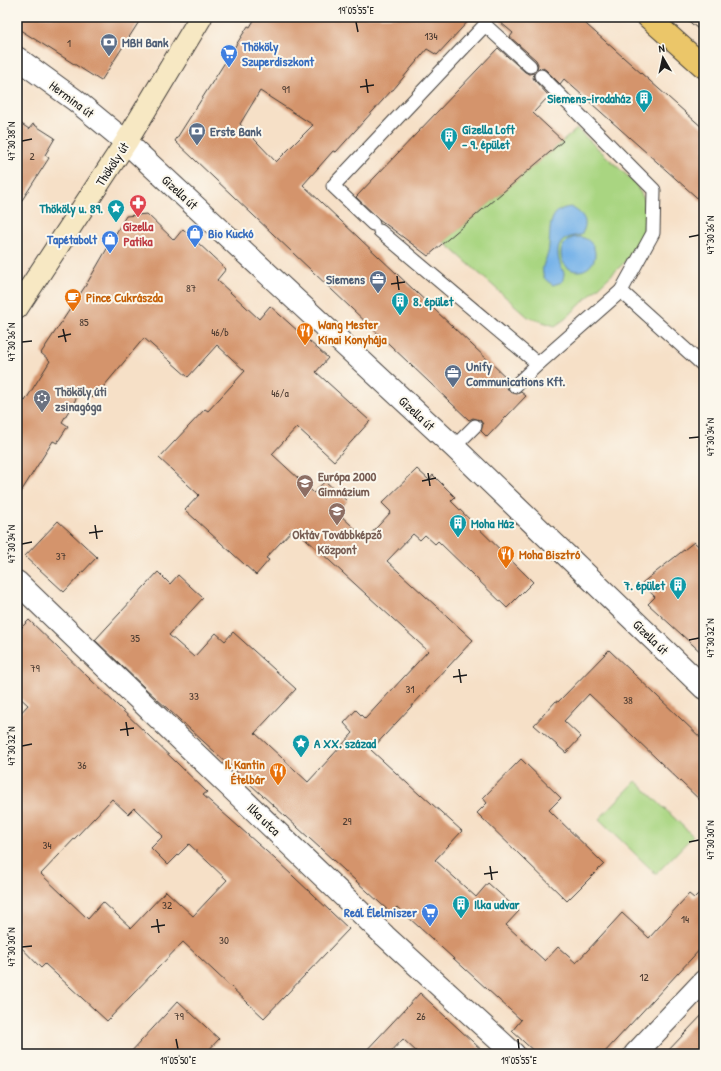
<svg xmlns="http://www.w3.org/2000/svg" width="721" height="1071" font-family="'Patrick Hand',sans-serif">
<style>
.green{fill:#a9d581;stroke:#62784e}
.water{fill:#77b3e9;stroke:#4a6882}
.building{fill:#d4946c;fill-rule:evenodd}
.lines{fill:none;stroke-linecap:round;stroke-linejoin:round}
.lane-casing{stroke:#3d3936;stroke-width:15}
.street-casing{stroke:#3d3936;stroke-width:24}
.secondary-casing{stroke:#3d3936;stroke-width:24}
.primary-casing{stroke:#3d3936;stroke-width:24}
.lane{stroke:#fff;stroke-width:13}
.street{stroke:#fff;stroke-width:22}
.secondary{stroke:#f7e8c3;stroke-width:22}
.primary{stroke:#ebc669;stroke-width:22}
.tram{stroke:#1c1c1c;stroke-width:1}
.ticks{fill:none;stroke:#1c1c1c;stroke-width:1.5}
.labels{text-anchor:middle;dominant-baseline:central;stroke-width:4;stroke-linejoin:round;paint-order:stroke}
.number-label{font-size:11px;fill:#4a3a30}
.service-label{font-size:13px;font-weight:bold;fill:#4e5e75;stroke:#fbf7ec;text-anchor:start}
.shop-label{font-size:13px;font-weight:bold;fill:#366cbe;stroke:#fbf7ec;text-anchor:start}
.culture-label{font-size:13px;font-weight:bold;fill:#0d838f;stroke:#fbf7ec;text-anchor:start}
.street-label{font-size:13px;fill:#1c1c1c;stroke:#fbf7ec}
.health-label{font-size:13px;font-weight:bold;fill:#be3a42;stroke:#fbf7ec}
.food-label{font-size:13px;font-weight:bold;fill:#c56008;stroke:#fbf7ec;text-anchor:start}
.worship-label{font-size:13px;font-weight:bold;fill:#5b616d;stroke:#fbf7ec;text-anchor:start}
.education-label{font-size:13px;font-weight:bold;fill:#785e54;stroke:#fbf7ec;text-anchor:start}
.neatline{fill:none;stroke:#1c1c1c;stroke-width:1.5}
.ticks-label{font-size:10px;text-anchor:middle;fill:#1c1c1c}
</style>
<rect width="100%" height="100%" fill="#fbf7ec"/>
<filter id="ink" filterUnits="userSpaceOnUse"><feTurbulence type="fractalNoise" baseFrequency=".025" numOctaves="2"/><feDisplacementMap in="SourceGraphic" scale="8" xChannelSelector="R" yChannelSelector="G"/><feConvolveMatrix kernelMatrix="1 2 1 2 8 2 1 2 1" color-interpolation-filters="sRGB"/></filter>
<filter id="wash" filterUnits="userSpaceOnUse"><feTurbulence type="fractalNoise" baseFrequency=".012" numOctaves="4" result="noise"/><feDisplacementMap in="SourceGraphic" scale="16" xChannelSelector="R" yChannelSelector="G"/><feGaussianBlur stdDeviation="0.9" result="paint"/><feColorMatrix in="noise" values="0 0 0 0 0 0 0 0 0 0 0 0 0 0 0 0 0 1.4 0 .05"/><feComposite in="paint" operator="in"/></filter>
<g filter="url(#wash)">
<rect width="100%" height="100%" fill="#f6e0c7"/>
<g class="green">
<polygon points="577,129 635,183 648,206 642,238 625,262 565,319 555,326 528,317 444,242"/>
<polygon points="636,781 693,836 656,874 599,819"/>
</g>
<g class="water">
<path d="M571,207c12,7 19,14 10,28 -19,2 -27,9 -21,29 1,3 3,6 4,9 0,3 -1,6 -2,9l-9,3c-4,-3 -9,-5 -10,-11 -2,-8 3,-14 5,-21 4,-18 -4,-44 23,-46z"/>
<circle cx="578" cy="254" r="17"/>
</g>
<g id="blocks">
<g class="building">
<polygon points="17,17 142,17 101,81 17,28"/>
<path d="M256,17h216l-35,38 -10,-6 -34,41h-1l-56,62 -3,-1 -30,34 206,195 -2,8 3,4 7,2 4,-2 5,4 -39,41 -6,-6 2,-7 -3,-4 -7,-2 -4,2 -294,-279 73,-115 2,1zM260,91l53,34 -37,37 -36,-38z"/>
<polygon points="494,17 578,17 704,129 704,204 564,79 560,84 546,70 543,68 537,69 538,64 536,60 510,37 513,33"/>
<polygon points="498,48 525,72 529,74 534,73 533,78 535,81 549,96 533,113 563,141 428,256 379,219 356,197"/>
<polygon points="17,121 29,129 33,124 55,138 45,155 49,158 17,208"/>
<polygon points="147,214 174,240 183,229 226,269 217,280 259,319 270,306 328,358 316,372 370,421 334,461 297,427 272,454 314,493 325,481 347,501 337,512 366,539 391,512 382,503 417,469 429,480 433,475 455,497 451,501 533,582 507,608 438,541 435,544 425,535 420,540 413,534 387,561 473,640 371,750 420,795 421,794 462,831 435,860 476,897 488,883 519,911 506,925 545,961 558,947 576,963 622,913 649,938 689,894 694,898 704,888 704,945 603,1054 537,1054 512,1031 521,1020 397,907 391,913 145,688 95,640 158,572 170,584 178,575 203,598 169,635 194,657 216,633 225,641 233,632 296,689 255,733 308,782 353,733 344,723 356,710 365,719 428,651 294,528 266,558 269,560 256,575 185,510 199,495 159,458 205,409 208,411 245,371 217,345 188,377 144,338 104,386 92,398 82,389 62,422 68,426 57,443 53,441 17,498 17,396 25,401 50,361 41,353 86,285 126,216"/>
<polygon points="58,521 97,557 64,592 25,556"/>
<polygon points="694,542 704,551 704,655 648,604 655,597 642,583"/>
<path d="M29,620l178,172 -4,3 72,64 74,70 -85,89 -81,-76 -76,79 -62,-57 -4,4 -24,-25v-226l11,-12 -11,-10v-63zM112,799l16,15 6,-6 29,28 -12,12 17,17 21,-21 38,36 -34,36 -27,-25 -35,37 -28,-26 -15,17 -47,-45z"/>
<polygon points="609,650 704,741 704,804 589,694 564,721 581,737 566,753 534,725 556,701 558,702"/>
<polygon points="521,759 561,798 549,810 604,864 567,901 477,813 487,803 483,798"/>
<polygon points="420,993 486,1054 419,1054 403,1039 389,1054 363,1054"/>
<polygon points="178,1001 219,1039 205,1054 129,1054"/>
<polygon points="704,1013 704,1054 665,1054"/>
</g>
</g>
</g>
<g filter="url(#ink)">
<use href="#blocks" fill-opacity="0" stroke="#3d3936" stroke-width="1"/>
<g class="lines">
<g class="lane-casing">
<g id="lane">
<polyline points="541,76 654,190 653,233 621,291"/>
<polyline points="373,224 333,186 485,25 530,66"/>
<polyline points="380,231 538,364 621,291 704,366"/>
<polyline points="515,386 538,364"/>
<polyline points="454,447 475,426"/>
</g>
</g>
<g class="street-casing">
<g id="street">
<polyline points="17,58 75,100 126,142 454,447 704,688"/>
<polyline points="17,582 385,936 514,1054"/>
<polyline points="635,1054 704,981"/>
</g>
</g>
<g class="secondary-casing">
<polyline id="secondary" points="17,308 126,142 201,17"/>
</g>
<g class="primary-casing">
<polyline id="primary" points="648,17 704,67"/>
</g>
<use href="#lane" class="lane"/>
<use href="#street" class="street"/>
<use href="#secondary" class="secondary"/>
<use href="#primary" class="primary"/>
<polyline class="tram" points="684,17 704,34"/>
</g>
</g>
<path class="ticks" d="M356,22l2,10M366,79l2,14M360,87l14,-2M22,141l10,-2M689,237l10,-2M397,276l2,14M391,284l14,-2M63,329l3,13M58,337l13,-3M22,342l10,-1M689,438l10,-1M428,473l2,13M422,481l14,-3M95,525l2,14M89,533l14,-2M22,544l10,-2M689,640l10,-2M459,669l2,14M453,677l14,-2M126,722l2,14M120,730l14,-2M22,746l10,-2M689,842l10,-2M490,866l2,14M484,874l14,-2M157,919l2,14M151,927l14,-2M22,947l10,-1M176,1039l2,10M518,1039l1,10"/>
<defs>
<g id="bank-pin" transform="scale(0.9)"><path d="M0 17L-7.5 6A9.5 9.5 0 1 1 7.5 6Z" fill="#5c6f8a" stroke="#fbf7ec"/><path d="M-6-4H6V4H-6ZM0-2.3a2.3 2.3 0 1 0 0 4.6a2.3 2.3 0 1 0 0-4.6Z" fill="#fff"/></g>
<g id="supermarket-pin" transform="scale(0.9)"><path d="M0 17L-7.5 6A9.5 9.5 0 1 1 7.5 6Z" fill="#3f7fe0" stroke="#fbf7ec"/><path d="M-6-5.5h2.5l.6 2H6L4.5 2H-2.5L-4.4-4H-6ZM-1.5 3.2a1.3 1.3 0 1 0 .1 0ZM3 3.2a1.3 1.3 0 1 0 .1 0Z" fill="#fff"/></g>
<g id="building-pin" transform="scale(0.9)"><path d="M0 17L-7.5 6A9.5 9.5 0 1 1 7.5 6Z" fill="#0f9aa8" stroke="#fbf7ec"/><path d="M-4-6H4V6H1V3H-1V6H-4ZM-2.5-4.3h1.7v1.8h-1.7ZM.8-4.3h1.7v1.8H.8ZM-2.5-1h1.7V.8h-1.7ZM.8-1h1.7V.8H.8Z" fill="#fff"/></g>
<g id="pharmacy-pin" transform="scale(0.9)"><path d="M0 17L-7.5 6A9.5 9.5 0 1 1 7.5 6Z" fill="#e0444e" stroke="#fbf7ec"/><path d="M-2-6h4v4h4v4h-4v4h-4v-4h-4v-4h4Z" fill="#fff"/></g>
<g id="sight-pin" transform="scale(0.9)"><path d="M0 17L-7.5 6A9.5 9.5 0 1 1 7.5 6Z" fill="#0f9aa8" stroke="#fbf7ec"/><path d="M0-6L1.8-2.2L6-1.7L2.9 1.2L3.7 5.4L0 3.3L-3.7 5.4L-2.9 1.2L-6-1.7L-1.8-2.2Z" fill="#fff"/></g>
<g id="shop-pin" transform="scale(0.9)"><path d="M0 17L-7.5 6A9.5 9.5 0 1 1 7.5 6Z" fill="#3f7fe0" stroke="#fbf7ec"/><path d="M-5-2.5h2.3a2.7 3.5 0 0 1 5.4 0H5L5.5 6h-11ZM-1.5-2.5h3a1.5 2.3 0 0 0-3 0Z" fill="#fff"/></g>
<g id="office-pin" transform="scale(0.9)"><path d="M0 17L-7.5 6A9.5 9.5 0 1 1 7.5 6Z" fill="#5c6f8a" stroke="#fbf7ec"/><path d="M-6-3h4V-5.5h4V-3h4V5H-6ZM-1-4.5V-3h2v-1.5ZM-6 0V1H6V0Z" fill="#fff"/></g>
<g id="cafe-pin" transform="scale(0.9)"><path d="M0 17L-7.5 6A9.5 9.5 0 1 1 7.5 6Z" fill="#e8710a" stroke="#fbf7ec"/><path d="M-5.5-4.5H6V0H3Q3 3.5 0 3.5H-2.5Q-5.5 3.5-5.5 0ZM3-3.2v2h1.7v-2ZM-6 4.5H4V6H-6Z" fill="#fff"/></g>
<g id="restaurant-pin" transform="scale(0.9)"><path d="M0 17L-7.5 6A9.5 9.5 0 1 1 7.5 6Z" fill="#e8710a" stroke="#fbf7ec"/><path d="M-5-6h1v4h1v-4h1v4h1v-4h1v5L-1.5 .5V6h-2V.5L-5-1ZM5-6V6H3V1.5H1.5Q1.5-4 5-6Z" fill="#fff"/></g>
<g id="synagogue-pin" transform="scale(0.9)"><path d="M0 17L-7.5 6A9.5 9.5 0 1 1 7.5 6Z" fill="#6b7280" stroke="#fbf7ec"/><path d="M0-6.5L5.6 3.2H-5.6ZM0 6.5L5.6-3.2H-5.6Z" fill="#fff"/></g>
<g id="school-pin" transform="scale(0.9)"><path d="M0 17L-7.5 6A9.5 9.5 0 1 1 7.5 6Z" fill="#8d6e63" stroke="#fbf7ec"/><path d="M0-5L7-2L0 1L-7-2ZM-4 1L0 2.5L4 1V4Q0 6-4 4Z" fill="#fff"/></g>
</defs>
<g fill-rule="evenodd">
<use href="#bank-pin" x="109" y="42"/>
<use href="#supermarket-pin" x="229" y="53"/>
<use href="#building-pin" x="644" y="98"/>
<use href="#bank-pin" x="197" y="131"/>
<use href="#building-pin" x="449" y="136"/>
<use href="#pharmacy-pin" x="138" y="203"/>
<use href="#sight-pin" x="116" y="208"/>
<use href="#shop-pin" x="195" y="233"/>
<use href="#shop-pin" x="110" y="239"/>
<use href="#office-pin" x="378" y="279"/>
<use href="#cafe-pin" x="73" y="297"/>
<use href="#building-pin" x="400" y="301"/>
<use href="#restaurant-pin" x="305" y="331"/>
<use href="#office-pin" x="453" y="373"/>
<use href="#synagogue-pin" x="42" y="398"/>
<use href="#school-pin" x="305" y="483"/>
<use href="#school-pin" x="337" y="511"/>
<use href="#building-pin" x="458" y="523"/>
<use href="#restaurant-pin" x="506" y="554"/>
<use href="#building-pin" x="678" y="585"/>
<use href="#sight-pin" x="301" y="743"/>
<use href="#restaurant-pin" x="278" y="771"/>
<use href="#building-pin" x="461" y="904"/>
<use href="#supermarket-pin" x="430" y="912"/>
</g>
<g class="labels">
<g class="number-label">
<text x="431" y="36">134</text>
<text x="69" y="43">1</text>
<text x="286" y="89">91</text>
<text x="32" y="156">2</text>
<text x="191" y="288">87</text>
<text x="84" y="322">85</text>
<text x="220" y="332">46/b</text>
<text x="280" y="393">46/a</text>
<text x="61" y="556">37</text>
<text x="135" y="638">35</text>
<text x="35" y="668">79</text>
<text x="410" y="689">31</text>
<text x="194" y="696">33</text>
<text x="628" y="700">38</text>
<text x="82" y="765">36</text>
<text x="347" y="821">29</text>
<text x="47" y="845">34</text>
<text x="167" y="905">32</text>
<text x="685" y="919">14</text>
<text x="224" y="940">30</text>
<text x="644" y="977">12</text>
<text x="179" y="1016">79</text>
<text x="421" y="1016">26</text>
</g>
<g class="service-label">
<text x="122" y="42">MBH Bank</text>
<text x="210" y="131">Erste Bank</text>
<text x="365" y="279" text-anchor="end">Siemens</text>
<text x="466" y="366">Unify<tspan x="466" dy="15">Communications Kft.</tspan></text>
</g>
<g class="shop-label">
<text x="242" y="46">Thököly<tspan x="242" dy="15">Szuperdiszkont</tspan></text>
<text x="208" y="233">Bio Kuckó</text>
<text x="97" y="239" text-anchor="end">Tapétabolt</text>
<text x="417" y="912" text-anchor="end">Reál Élelmiszer</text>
</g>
<g class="culture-label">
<text x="631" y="98" text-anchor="end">Siemens-irodaház</text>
<text x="462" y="129">Gizella Loft<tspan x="462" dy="15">- 9. épület</tspan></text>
<text x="103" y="208" text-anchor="end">Thököly u. 89.</text>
<text x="413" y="301">8. épület</text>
<text x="471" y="523">Moha Ház</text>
<text x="665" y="585" text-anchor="end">7. épület</text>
<text x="314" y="743">A XX. század</text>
<text x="474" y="904">Ilka udvar</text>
</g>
<g class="street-label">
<text transform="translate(72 99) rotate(37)">Hermina út</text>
<text transform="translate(112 164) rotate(-57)">Thököly út</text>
<text transform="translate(180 192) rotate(43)">Gizella út</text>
<text transform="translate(417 413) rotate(43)">Gizella út</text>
<text transform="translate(651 637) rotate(44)">Gizella út</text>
<text transform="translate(264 819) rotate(44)">Ilka utca</text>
</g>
<g class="health-label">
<text x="138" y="226">Gizella<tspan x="138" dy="15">Patika</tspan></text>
</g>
<g class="food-label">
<text x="86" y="297">Pince Cukrászda</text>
<text x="318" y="324">Wang Mester<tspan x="318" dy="15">Kínai Konyhája</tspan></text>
<text x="519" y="554">Moha Bisztró</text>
<text x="265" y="764" text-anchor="end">Il Kantin<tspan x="265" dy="15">Ételbár</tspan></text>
</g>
<g class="worship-label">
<text x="55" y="391">Thököly úti<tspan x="55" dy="15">zsinagóga</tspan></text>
</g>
<g class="education-label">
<text x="318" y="476">Európa 2000<tspan x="318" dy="15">Gimnázium</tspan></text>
<text x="337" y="534" text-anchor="middle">Oktáv Továbbképző<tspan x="337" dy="15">Központ</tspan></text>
</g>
</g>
<rect width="721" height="1071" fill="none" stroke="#fbf7ec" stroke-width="44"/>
<g transform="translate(663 58) rotate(351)" stroke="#fbf7ec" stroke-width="3" paint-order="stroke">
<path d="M0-3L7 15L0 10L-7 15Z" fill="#1c1c1c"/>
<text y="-6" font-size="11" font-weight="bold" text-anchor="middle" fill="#1c1c1c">N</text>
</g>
<rect x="22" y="22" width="677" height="1027" class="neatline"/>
<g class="ticks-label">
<text x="356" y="14">19°05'55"E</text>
<text transform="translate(11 141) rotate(-90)" y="4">47°30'38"N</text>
<text transform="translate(710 235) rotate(-90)" y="4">47°30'36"N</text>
<text transform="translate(11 342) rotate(-90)" y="4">47°30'36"N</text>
<text transform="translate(710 437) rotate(-90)" y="4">47°30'34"N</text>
<text transform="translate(11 544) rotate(-90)" y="4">47°30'34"N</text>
<text transform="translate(710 638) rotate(-90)" y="4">47°30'32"N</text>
<text transform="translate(11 746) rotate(-90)" y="4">47°30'32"N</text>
<text transform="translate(710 840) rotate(-90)" y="4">47°30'30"N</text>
<text transform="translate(11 947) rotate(-90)" y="4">47°30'30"N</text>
<text x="178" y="1064">19°05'50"E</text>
<text x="519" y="1064">19°05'55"E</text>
</g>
</svg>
